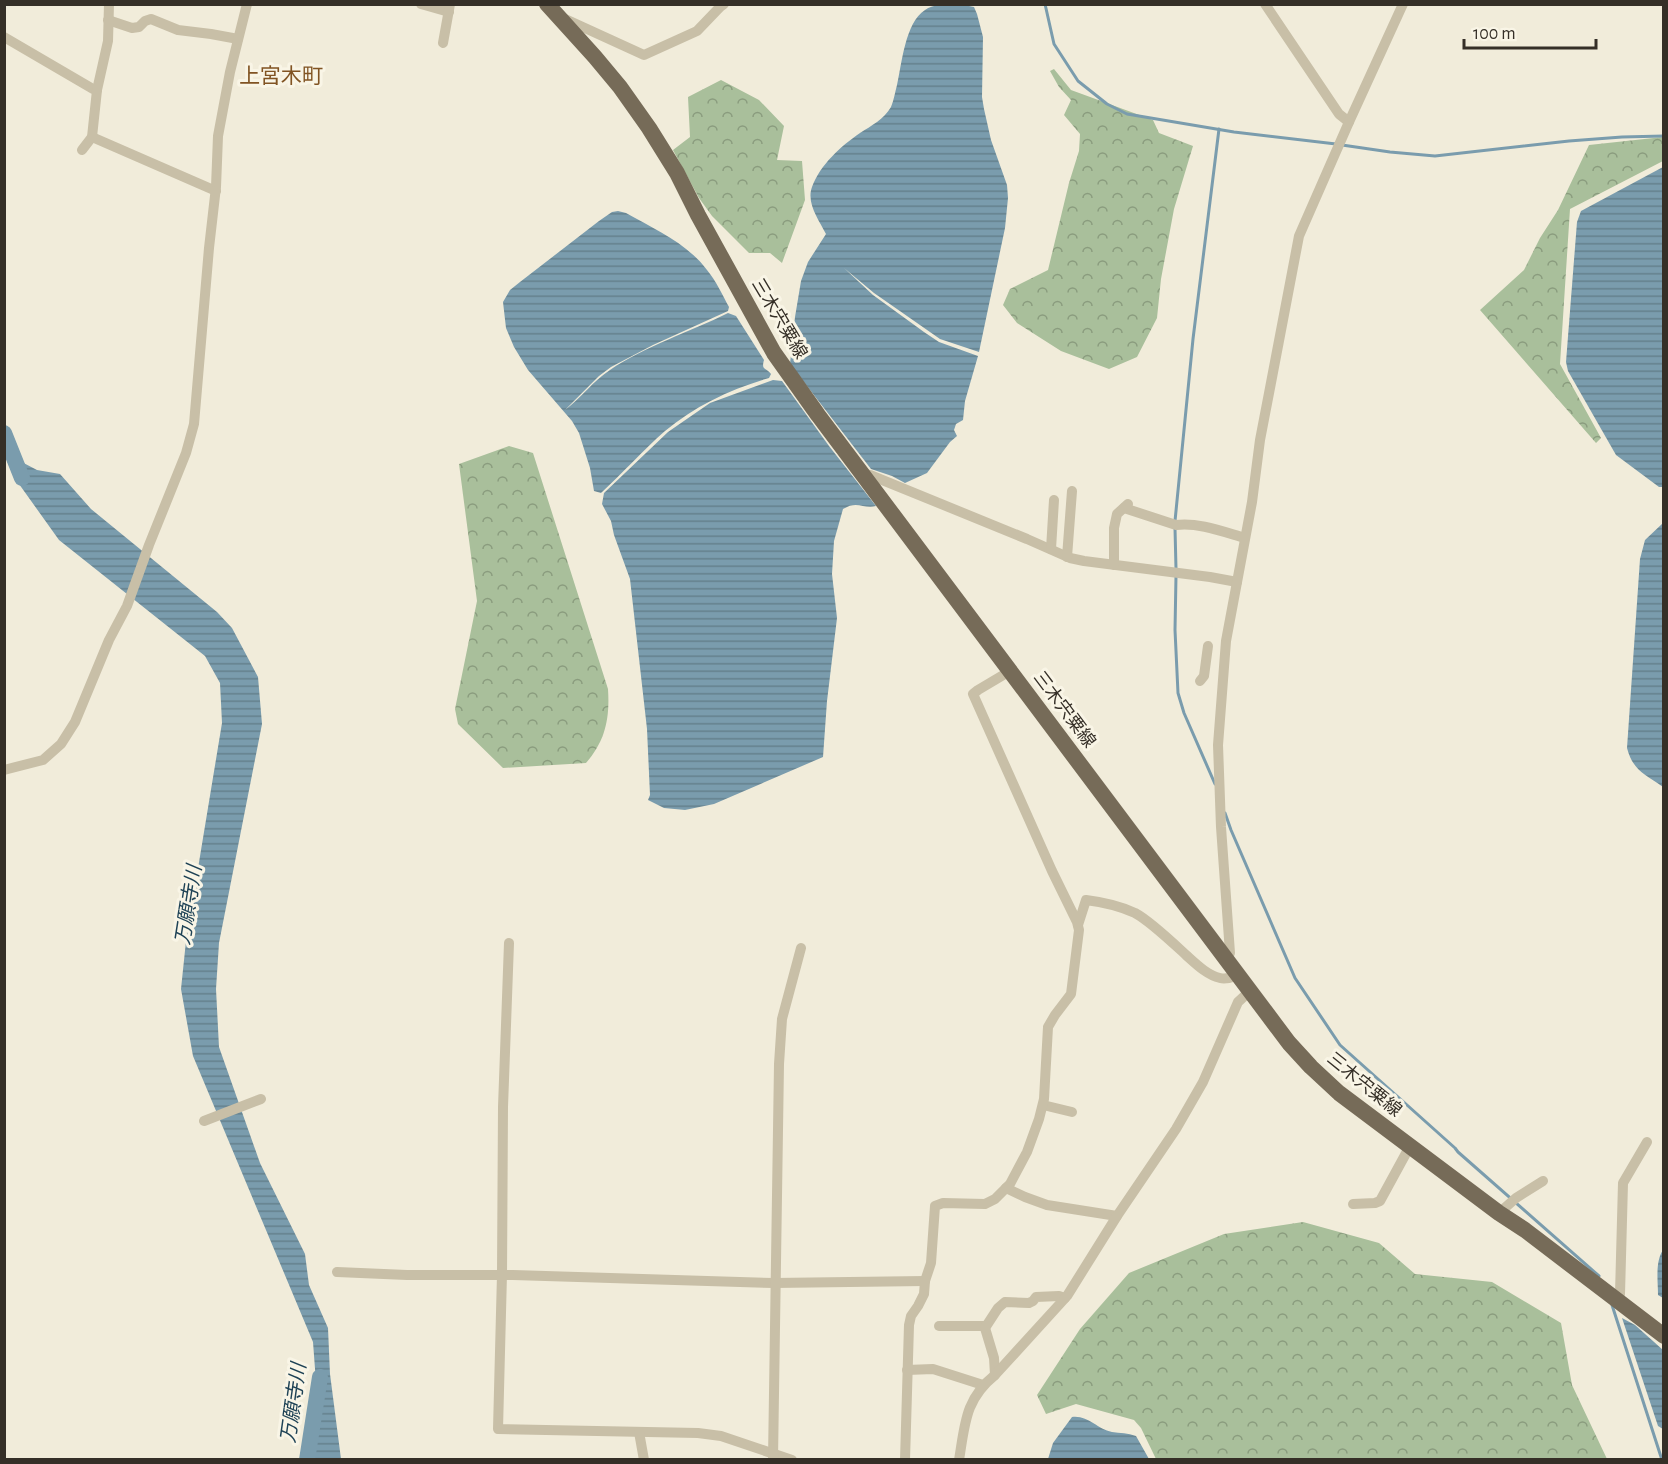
<svg xmlns="http://www.w3.org/2000/svg" width="1668" height="1464" font-family="'Alegreya Sans','Noto Sans JP',sans-serif">
<style>
.forest{fill:url(#forest-crowns)}
.water{fill:url(#water-rules)}
.lines{fill:none;stroke-linecap:round;stroke-linejoin:round}
.stream{stroke:#7a9cad;stroke-width:3}
.river{stroke:#7a9cad;stroke-width:16}
.street{stroke:#c8bfa7;stroke-width:10}
.primary{stroke:#766b58;stroke-width:16}
.labels{text-anchor:middle;dominant-baseline:central;stroke-width:6;stroke-linejoin:round;paint-order:stroke}
.street-label{font-size:18px;fill:#352f27;stroke:#f9f5e6}
.water-label{font-size:20px;font-style:italic;fill:#1e4255;stroke:#f9f5e6}
.quarter-label{font-size:21px;fill:#815423;stroke:#f9f5e6}
</style>
<defs>
<pattern id="forest-crowns" width="20" height="18" patternUnits="userSpaceOnUse" patternTransform="scale(1.5)"><rect width="20" height="18" fill="#a9bf9b"/><path d="M2 6a3 3 0 1 1 6 0M12 15a3 3 0 1 1 6 0" fill="none" stroke="#8a9c7e"/></pattern>
<pattern id="water-rules" width="6" height="5" patternUnits="userSpaceOnUse" patternTransform="scale(1.5)"><rect width="6" height="5" fill="#7a9cad"/><path d="M0 2.5h6" fill="none" stroke="#65808d"/></pattern>
</defs>
<rect width="100%" height="100%" fill="#f1ecda"/>
<g class="forest">
<polygon points="1054,69 1071,90 1153,120 1159,133 1193,146 1174,209 1161,279 1157,318 1137,357 1109,369 1061,351 1017,323 1003,305 1010,289 1048,270 1069,183 1079,151 1080,134 1064,115 1071,100 1059,87 1050,71"/>
<polygon points="721,80 759,100 784,126 777,160 802,161 805,200 782,263 770,253 749,253 712,216 699,198 673,150 690,137 688,97"/>
<polygon points="1663,137 1663,161 1570,209 1560,364 1601,438 1596,443 1480,310 1524,270 1540,238 1558,210 1589,145"/>
<path d="M509,446l24,7 75,236c2,30 -3,52 -22,74l-83,5 -45,-44 -3,-15 22,-108 -18,-137z"/>
<polygon points="1303,1222 1379,1243 1415,1274 1492,1282 1561,1323 1572,1385 1607,1459 1156,1459 1141,1428 1134,1420 1076,1404 1046,1414 1037,1395 1080,1329 1129,1273 1224,1234"/>
</g>
<g class="water">
<path d="M938,5h26l10,2 3,7 6,23 -1,60 2,12 7,31 16,45 1,13 -3,30 -26,124 -39,-13 -66,-46 -30,-25 29,27 51,37 15,10 39,14 -13,45 -2,19 -7,4 -2,6 3,6 -7,6 -23,31 -22,10 -13,-7 -21,-7 -81,-105 5,-47 6,-36 7,-19 18,-28c-7,-14 -20,-31 -14,-47 8,-22 29,-41 48,-54 11,-7 24,-14 31,-26 3,-7 4,-15 6,-22 5,-22 8,-62 28,-75 4,-3 9,-4 13,-5z"/>
<polygon points="1663,167 1663,487 1659,487 1616,455 1568,371 1566,362 1577,222 1581,211"/>
<path d="M618,211l8,2c28,16 61,30 81,57 9,11 15,24 22,37l-1,4 -75,34 -42,22 -12,9 -34,34c16,-12 28,-29 45,-40 35,-24 80,-38 118,-57l8,3 28,44c-3,11 2,7 7,14l-2,4c-38,11 -74,28 -104,53 -22,19 -42,42 -64,62l-7,-2 -4,-23 -11,-35 -7,-12 -44,-51 -14,-23 -8,-19 -3,-26 7,-12 10,-8 79,-61 13,-9z"/>
<path d="M773,380l9,1 47,65 47,60c-13,3 -19,-6 -33,3l-9,32 -2,33 5,44 -10,83 -4,56 -109,47 -29,6 -21,-2 -16,-8 2,-5 -3,-66 -17,-150 -16,-44 -3,-14 -9,-17 2,-11 64,-61 13,-9 29,-20z"/>
<polygon points="14,458 37,470 60,474 91,509 217,612 232,628 258,677 262,724 219,943 216,989 219,1047 260,1163 305,1254 309,1285 328,1328 330,1374 341,1459 301,1459 318,1409 313,1342 193,1056 181,989 186,941 222,723 220,683 205,656 59,540 14,477 7,461"/>
<path d="M1663,523v264c-18,-13 -30,-16 -36,-39l13,-189 5,-19z"/>
<path d="M1663,1250v48l-5,-3c0,-14 -3,-33 5,-45z"/>
<polygon points="1622,1318 1635,1325 1663,1350 1663,1429 1658,1426"/>
<path d="M1072,1417c16,-2 25,12 40,15 8,1 16,1 24,4l13,23h-101l5,-16z"/>
</g>
<g class="lines">
<g class="stream">
<polyline points="1045,4 1054,44 1078,81 1107,104 1127,114 1234,132 1336,144"/>
<polyline points="1342,145 1390,152 1435,156 1569,141 1622,137 1664,136"/>
<polyline points="1175,521 1193,339 1219,129"/>
<polyline points="1175,528 1176,569"/>
<polyline points="1176,576 1175,630 1178,693 1184,713 1215,784"/>
<polyline points="1225,813 1231,830 1295,978 1340,1045 1455,1148 1458,1152 1599,1276"/>
<polyline points="1612,1305 1662,1460"/>
</g>
<g class="river">
<polyline points="4,433 22,478"/>
<polyline points="307,1460 320,1377"/>
</g>
<g class="street">
<polyline points="421,4 449,12"/>
<polyline points="1265,4 1339,114 1349,122"/>
<polyline points="563,18 644,55 697,31 720,7 724,4"/>
<polyline points="108,20 132,28 139,27 145,21 151,19 178,30 211,34 238,39"/>
<polyline points="4,37 93,89 97,90"/>
<polyline points="443,43 450,4"/>
<polyline points="92,137 216,191"/>
<polyline points="82,150 92,137 97,90 108,41 109,4"/>
<polyline points="863,474 870,475 1027,539 1070,558 1084,561 1210,577 1237,582"/>
<path d="M1124,508l52,17c22,-3 48,7 69,13"/>
<polyline points="1051,549 1054,500"/>
<polyline points="1067,557 1072,491"/>
<polyline points="1114,565 1114,528 1117,514 1128,504"/>
<polyline points="1200,681 1204,676 1208,646"/>
<polyline points="4,770 43,760 61,744 75,722 109,640 127,606 149,545 186,453 194,424 209,248 216,187 218,136 230,72 247,4"/>
<path d="M1078,925l8,-25c16,2 34,6 49,13 15,8 38,30 51,42 10,9 21,20 34,23 7,2 12,-1 18,-3"/>
<polyline points="509,943 503,1107 502,1274 498,1429 698,1433 721,1436 792,1460"/>
<polyline points="1225,958 1230,953 1221,827 1218,745 1226,641 1252,502 1260,440 1270,388 1299,236 1349,122 1403,4"/>
<polyline points="1043,1105 1072,1112"/>
<polyline points="204,1121 261,1099"/>
<polyline points="1006,1188 1025,1197 1047,1205 1117,1216"/>
<polyline points="1353,1204 1375,1203 1380,1201 1410,1146"/>
<polyline points="1499,1213 1516,1198 1543,1181"/>
<polyline points="337,1272 407,1275 513,1275 774,1283 925,1281"/>
<polyline points="1617,1300 1620,1294 1623,1183 1647,1142"/>
<polyline points="939,1326 986,1326"/>
<polyline points="907,1370 933,1369 983,1385"/>
<polyline points="995,1375 994,1358 985,1328 998,1308 1005,1302 1029,1303 1033,1301 1036,1297 1059,1296 1065,1298"/>
<polyline points="639,1432 644,1460"/>
<polyline points="773,1459 779,1064 782,1019 801,948"/>
<polyline points="905,1460 909,1325 911,1316 918,1306 924,1294 925,1281 931,1263 935,1206 943,1203 985,1204 995,1199 1010,1184 1027,1152 1039,1119 1044,1099 1048,1027 1055,1015 1071,994 1079,930 1077,922 1052,871 973,694 978,690 1010,671"/>
<path d="M959,1460c6,-36 6,-61 36,-85l72,-79 50,-80 59,-87 27,-47 35,-80 12,-11"/>
</g>
<polyline class="primary" points="547,4 595,57 620,87 649,128 677,173 698,215 774,353 818,415 1289,1043 1311,1067 1339,1093 1499,1213 1525,1230 1664,1336"/>
</g>
<g class="labels">
<g class="street-label">
<text transform="translate(779 319) rotate(59)">三木宍粟線</text>
<text transform="translate(1064 710) rotate(53)">三木宍粟線</text>
<text transform="translate(1364 1085) rotate(39)">三木宍粟線</text>
</g>
<g class="water-label">
<text transform="translate(189 905) rotate(-81)">万願寺川</text>
<text transform="translate(294 1403) rotate(-82)">万願寺川</text>
</g>
<g class="quarter-label">
<text x="281" y="76">上宮木町</text>
</g>
</g>
<rect width="1668" height="1464" fill="none" stroke="#352f27" stroke-width="12"/>
<path d="M1464 39v9h132v-9" fill="none" stroke="#352f27" stroke-width="3"/>
<text x="1473" y="39" font-size="18" fill="#352f27" stroke="#f9f5e6" stroke-width="4.5" paint-order="stroke">100 m</text>
</svg>
